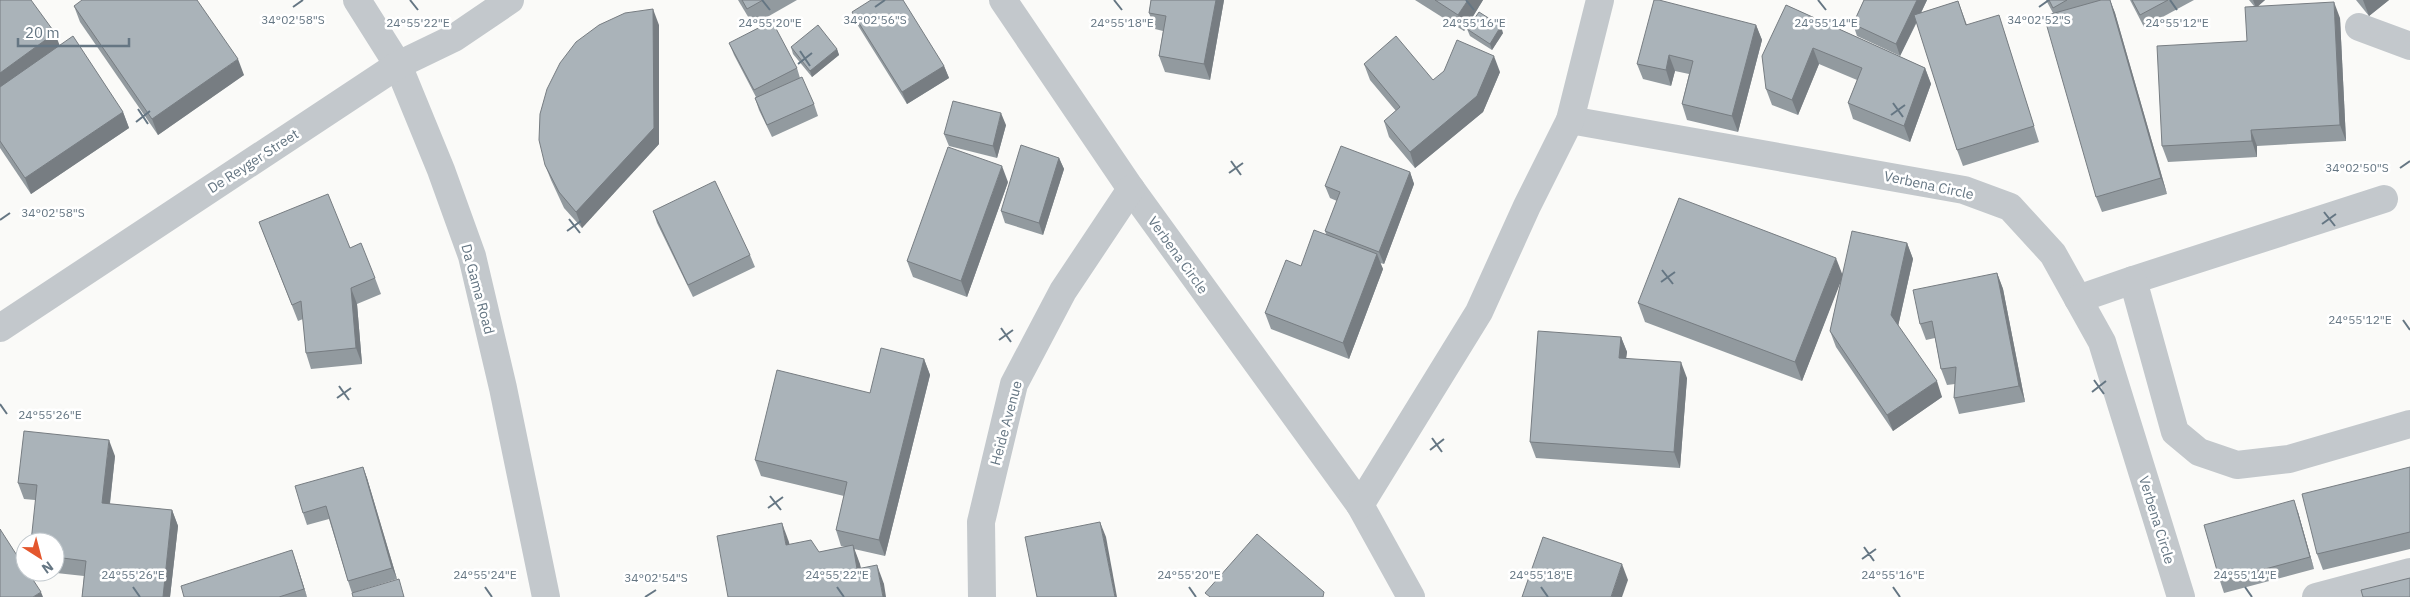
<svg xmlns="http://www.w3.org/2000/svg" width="2410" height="597" font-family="'IBM Plex Sans',sans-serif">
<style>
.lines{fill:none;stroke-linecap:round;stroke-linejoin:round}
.minor{stroke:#c3c8cc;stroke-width:28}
.wall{fill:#929a9f}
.shaded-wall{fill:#777d82}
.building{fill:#aab3b9;stroke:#777d82}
.ticks{fill:none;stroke:#657683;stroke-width:2}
.labels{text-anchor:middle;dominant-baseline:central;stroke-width:5;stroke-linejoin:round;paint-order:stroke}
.street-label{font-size:14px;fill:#657683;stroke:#fff}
.ticks-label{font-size:12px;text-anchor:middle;fill:#657683;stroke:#fff;stroke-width:5;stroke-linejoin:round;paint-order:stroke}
</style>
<rect width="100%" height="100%" fill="#fafaf8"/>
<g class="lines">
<g class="minor">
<polyline points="357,0 398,65 441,170 472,256 503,388 546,597"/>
<polyline points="1003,0 1131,189 1360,505 1411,597"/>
<polyline points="2359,27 2410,46"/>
<polyline points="1570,120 1964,190 2010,207 2053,254 2102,342 2181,597"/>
<polyline points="2133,280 2384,199"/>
<polyline points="2078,299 2133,280 2175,432 2199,452 2237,465 2289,459 2410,424"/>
<polyline points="0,328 398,65 454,38 510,0"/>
<polyline points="1360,505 1479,312 1527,206 1570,120 1600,0"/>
<polyline points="982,597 981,522 1014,384 1063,291 1131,189"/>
<polyline points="2316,597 2410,572"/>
</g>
</g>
<g class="wall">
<polygon points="0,0 59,46 123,112 129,128 31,194 0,148"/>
<polygon points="738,0 797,0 753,25"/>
<polygon points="1151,0 1224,0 1210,80 1165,72 1159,56 1163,31 1155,29 1149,13"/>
<polygon points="1415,0 1483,0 1464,31"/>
<polygon points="1864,0 1927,0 1921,13 1958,1 1967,25 2004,31 2039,142 1963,166 1957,150 1917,22 1900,56 1857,36 1853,24"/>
<polygon points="2046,0 2110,0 2115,13 2167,194 2102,212 2096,197 2053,13"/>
<polygon points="2130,0 2194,0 2144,27"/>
<polygon points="2249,0 2265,0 2258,6 2340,18 2346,141 2257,146 2257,157 2168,162 2162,146 2247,41 2254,6"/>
<polygon points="2356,0 2389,0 2369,16"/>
<polygon points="1786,5 1925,68 1931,84 1910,142 1853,119 1848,103 1857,80 1819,64 1798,115 1772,105 1766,89"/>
<polygon points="74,6 244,75 158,135 80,22"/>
<polygon points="852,12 944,66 949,78 907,104 857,24"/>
<polygon points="659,25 659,144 582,228 564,208 551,180 545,165"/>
<polygon points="1756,25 1762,40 1738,132 1687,120 1682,104 1689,74 1675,71 1671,86 1643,79 1637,64"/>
<polygon points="1467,29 1503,33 1492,50 1470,36"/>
<polygon points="729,43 797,68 800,78 814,104 818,116 772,137 759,110 755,98 756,97 734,55"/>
<polygon points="791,47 837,49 839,55 812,77 793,54"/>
<polygon points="1364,64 1433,80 1500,72 1483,112 1415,168 1389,137 1384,121 1396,111 1370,80"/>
<polygon points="1006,125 997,158 949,146 944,134"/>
<polygon points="1059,158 1064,169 1043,235 1005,223 1001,211"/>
<polygon points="1410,172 1414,184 1384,264 1380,263 1383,269 1349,359 1271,329 1265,313 1326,234 1325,231 1337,201 1330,198 1325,186"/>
<polygon points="1008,182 967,297 913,277 907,261"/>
<polygon points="653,211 750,255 755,267 693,297 657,223"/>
<polygon points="259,222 350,248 375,278 381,294 357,304 362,364 311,369 306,353 303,319 298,321"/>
<polygon points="1907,243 1913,259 1898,326 1942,397 1893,431 1836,347 1830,331 1842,277 1802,381 1645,322 1638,303 1842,276"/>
<polygon points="1997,273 2003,289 2025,402 1959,414 1954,398 1955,384 1947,385 1941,369 1935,338 1926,340 1920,324"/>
<polygon points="1621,337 1627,352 1626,358 1687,378 1680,468 1536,458 1530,442"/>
<polygon points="924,359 930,375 885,556 854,549 861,568 884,584 728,597 789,542 789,545 819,552 846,547 841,546 836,530 844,496 761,476 755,460 870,393"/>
<polygon points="115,456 110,504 172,510 178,526 170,597 82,597 84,576 47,572 55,572 55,542 35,500 24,499 18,483"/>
<polygon points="363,467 367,478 397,579 352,593 348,581 329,519 307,525 303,513"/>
<polygon points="2410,467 2410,549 2323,570 2317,554"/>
<polygon points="2298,512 2314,569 2224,593 2220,581"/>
<polygon points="296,562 307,597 184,597"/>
</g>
<g class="shaded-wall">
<polygon points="1216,0 1224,0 1210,80 1204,64"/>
<polygon points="1468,0 1483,0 1464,31 1458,15"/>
<polygon points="1917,0 1927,0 1900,56 1896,44"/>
<polygon points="2110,0 2115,13 2167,194 2161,178"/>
<polygon points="2253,0 2265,0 2256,8"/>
<polygon points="2363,0 2389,0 2369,16"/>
<polygon points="2334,2 2340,18 2346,141 2340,125"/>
<polygon points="653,9 659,25 659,144 582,228 576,212"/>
<polygon points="1756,25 1762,40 1738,132 1732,116"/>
<polygon points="1501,26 1503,33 1492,50 1490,44"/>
<polygon points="55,33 61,49 0,93 0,73"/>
<polygon points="1813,48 1819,64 1798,115 1792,100"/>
<polygon points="837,49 839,55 812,77 810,71"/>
<polygon points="1669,55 1675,71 1671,86 1666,70"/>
<polygon points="1494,56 1500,72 1483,112 1415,168 1410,152"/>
<polygon points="238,59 244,75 158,135 152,119"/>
<polygon points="944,66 949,78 907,104 902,92"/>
<polygon points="1925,68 1931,84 1910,142 1904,126"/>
<polygon points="123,112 129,128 31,194 25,178"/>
<polygon points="1001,113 1006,125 997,158 993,146"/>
<polygon points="2251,130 2257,146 2257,157 2252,141"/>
<polygon points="1059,158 1064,169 1043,235 1039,223"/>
<polygon points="1002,166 1008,182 967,297 961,281"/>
<polygon points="1410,172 1414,184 1384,264 1379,252"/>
<polygon points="1907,243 1913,259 1897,331 1891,315"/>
<polygon points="1377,254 1383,269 1349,359 1343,343"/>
<polygon points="1836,258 1843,276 1802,381 1795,362"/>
<polygon points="1997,273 2003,289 2025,402 2019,386"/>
<polygon points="351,288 357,304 362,364 356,348"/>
<polygon points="1621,337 1627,352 1624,374 1619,358"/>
<polygon points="924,359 930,375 885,556 879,540"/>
<polygon points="1681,362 1687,378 1680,468 1674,452"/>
<polygon points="1937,381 1942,397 1893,431 1887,415"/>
<polygon points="109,440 115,456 108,519 102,503"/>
<polygon points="363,467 367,478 397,579 392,568"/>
<polygon points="2294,500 2298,512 2314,569 2310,557"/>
<polygon points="172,510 178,526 170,597 163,597"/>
<polygon points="1100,522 1106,537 1117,597 1115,597"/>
<polygon points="782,523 789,542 793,564 786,545"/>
<polygon points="853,545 860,564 864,587 857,569"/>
<polygon points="292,550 296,562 307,597 304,589"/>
<polygon points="1622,564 1628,580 1622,597 1611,597"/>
<polygon points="877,565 884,584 886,597 883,597"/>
<polygon points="41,592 43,597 33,597"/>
</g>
<g class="building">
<polygon points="0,0 31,0 55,33 0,73"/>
<polygon points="82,0 197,0 238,59 152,119 74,6"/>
<polygon points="742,0 763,0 747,9"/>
<polygon points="871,0 903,0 944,66 902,92 852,12"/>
<polygon points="1151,0 1216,0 1204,64 1159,56 1166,16 1149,13"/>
<polygon points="1435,0 1468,0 1458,15"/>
<polygon points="1654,0 1659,0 1756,25 1732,116 1682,104 1693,61 1669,55 1666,70 1637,64"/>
<polygon points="1864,0 1917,0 1896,44 1853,24"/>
<polygon points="2049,0 2067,0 2053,8"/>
<polygon points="2101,0 2110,0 2161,178 2096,197 2044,16"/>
<polygon points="2132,0 2168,0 2140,15"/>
<polygon points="1958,1 1966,25 1999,15 2034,126 1957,150 1914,15"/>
<polygon points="2334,2 2340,125 2251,130 2252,141 2162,146 2157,46 2247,41 2245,7"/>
<polygon points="1786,5 1925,68 1904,126 1848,103 1862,68 1813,48 1792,100 1766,89 1762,56"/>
<polygon points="653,9 654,128 576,212 559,192 545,165 539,140 540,114 547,89 560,63 576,42 599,25 625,13"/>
<polygon points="1479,12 1501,26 1490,44 1467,29"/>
<polygon points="772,21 797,68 754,90 729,43"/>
<polygon points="818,25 837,49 810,71 791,47"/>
<polygon points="73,36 123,112 25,178 0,141 0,87"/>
<polygon points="1396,36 1433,80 1444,71 1457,40 1494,56 1477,96 1410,152 1384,121 1400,107 1364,64"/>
<polygon points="802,77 814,104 767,125 755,98"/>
<polygon points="953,101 1001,113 993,146 944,134"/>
<polygon points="1021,145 1059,158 1039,223 1001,211"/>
<polygon points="1341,146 1410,172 1379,252 1325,231 1340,192 1325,186"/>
<polygon points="948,147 1002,166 961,281 907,261"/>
<polygon points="715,181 750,255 688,285 653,211"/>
<polygon points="328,194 350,248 361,243 375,278 351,288 356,348 306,353 301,301 292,305 259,222"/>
<polygon points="1679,198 1836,258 1795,362 1638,303"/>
<polygon points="1314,230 1377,254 1343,343 1265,313 1286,260 1301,266"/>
<polygon points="1852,231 1907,243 1891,315 1937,381 1887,415 1830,331"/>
<polygon points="1997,273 2019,386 1954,398 1956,367 1941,369 1932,321 1920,324 1913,290"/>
<polygon points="1538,331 1621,337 1619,358 1681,362 1674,452 1530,442"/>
<polygon points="881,348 924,359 879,540 836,530 847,482 755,460 777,370 870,393"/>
<polygon points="24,431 109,440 102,503 172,510 163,597 82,597 86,561 55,557 55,542 31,542 37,485 18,483"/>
<polygon points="363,467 392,568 348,581 326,506 303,513 295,486"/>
<polygon points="2410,467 2410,532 2317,554 2302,494"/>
<polygon points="2294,500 2310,557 2220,581 2204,525"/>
<polygon points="1100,522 1115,597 1037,597 1025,537"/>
<polygon points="782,523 786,545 811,540 819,552 853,545 857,569 877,565 883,597 728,597 717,536"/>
<polygon points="0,529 25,568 25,572 28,572 41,592 33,597 0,597"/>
<polygon points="1257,534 1324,592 1323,597 1210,597 1205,593"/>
<polygon points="1543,537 1622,564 1611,597 1522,597"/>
<polygon points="292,550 304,589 279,597 184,597 181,586"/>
<polygon points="2410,578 2410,597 2363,597 2361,590"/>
<polygon points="399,579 404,597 353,597 352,593"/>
</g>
<path class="ticks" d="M410,0l8,10M762,0l8,10M1114,0l8,10M1466,0l8,10M1818,0l8,10M2170,0l7,10M293,7l10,-7M875,7l10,-7M2039,7l10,-7M800,51l10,15M798,64l14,-11M1893,103l10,14M138,109l10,15M1891,115l14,-10M136,122l14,-11M1231,161l10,14M2400,168l10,-7M1229,173l14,-10M2324,212l11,14M569,219l11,14M0,220l10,-7M2322,224l14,-10M567,231l14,-10M1662,270l11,14M1661,282l14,-10M2403,320l7,10M1001,328l10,14M999,340l14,-10M2094,380l10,14M339,386l10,14M2092,392l14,-11M337,398l14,-10M0,404l7,10M1432,438l10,14M1430,450l14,-11M770,496l11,14M768,508l15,-11M1864,547l10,14M1862,559l14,-10M133,587l7,10M485,587l7,10M837,587l7,10M1189,587l7,10M1541,587l7,10M1893,587l7,10M2245,587l7,10M645,597l11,-7"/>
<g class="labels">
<g class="street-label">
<text transform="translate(253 161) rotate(-33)">De Reyger Street</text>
<text transform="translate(1929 185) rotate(12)">Verbena Circle</text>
<text transform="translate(1178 255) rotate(54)">Verbena Circle</text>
<text transform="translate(478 289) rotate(75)">Da Gama Road</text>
<text transform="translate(1006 423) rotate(-75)">Heide Avenue</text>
<text transform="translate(2157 520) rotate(73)">Verbena Circle</text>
</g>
</g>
<g class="ticks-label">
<text x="293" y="24">34°02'58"S</text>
<text x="875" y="24">34°02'56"S</text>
<text x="2039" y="24">34°02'52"S</text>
<text x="418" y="27">24°55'22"E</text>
<text x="770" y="27">24°55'20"E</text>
<text x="1122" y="27">24°55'18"E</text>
<text x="1474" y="27">24°55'16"E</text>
<text x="1826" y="27">24°55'14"E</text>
<text x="2177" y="27">24°55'12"E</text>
<text x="2357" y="172">34°02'50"S</text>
<text x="53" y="217">34°02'58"S</text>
<text x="2360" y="324">24°55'12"E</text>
<text x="50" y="419">24°55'26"E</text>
<text x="133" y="579">24°55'26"E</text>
<text x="485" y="579">24°55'24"E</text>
<text x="837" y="579">24°55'22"E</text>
<text x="1189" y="579">24°55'20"E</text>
<text x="1541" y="579">24°55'18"E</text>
<text x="1893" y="579">24°55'16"E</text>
<text x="2245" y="579">24°55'14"E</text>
<text x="656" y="582">34°02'54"S</text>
</g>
<g transform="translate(40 557) rotate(144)"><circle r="24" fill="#ffffff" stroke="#c1c8cd"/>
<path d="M0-4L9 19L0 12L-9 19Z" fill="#e4572e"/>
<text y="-8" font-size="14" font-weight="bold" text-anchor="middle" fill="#657683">N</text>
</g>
<path d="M18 38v8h111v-8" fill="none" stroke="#657683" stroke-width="2.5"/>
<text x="25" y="38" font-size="15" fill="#657683" stroke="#ffffff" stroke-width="4" paint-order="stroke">20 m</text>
</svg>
